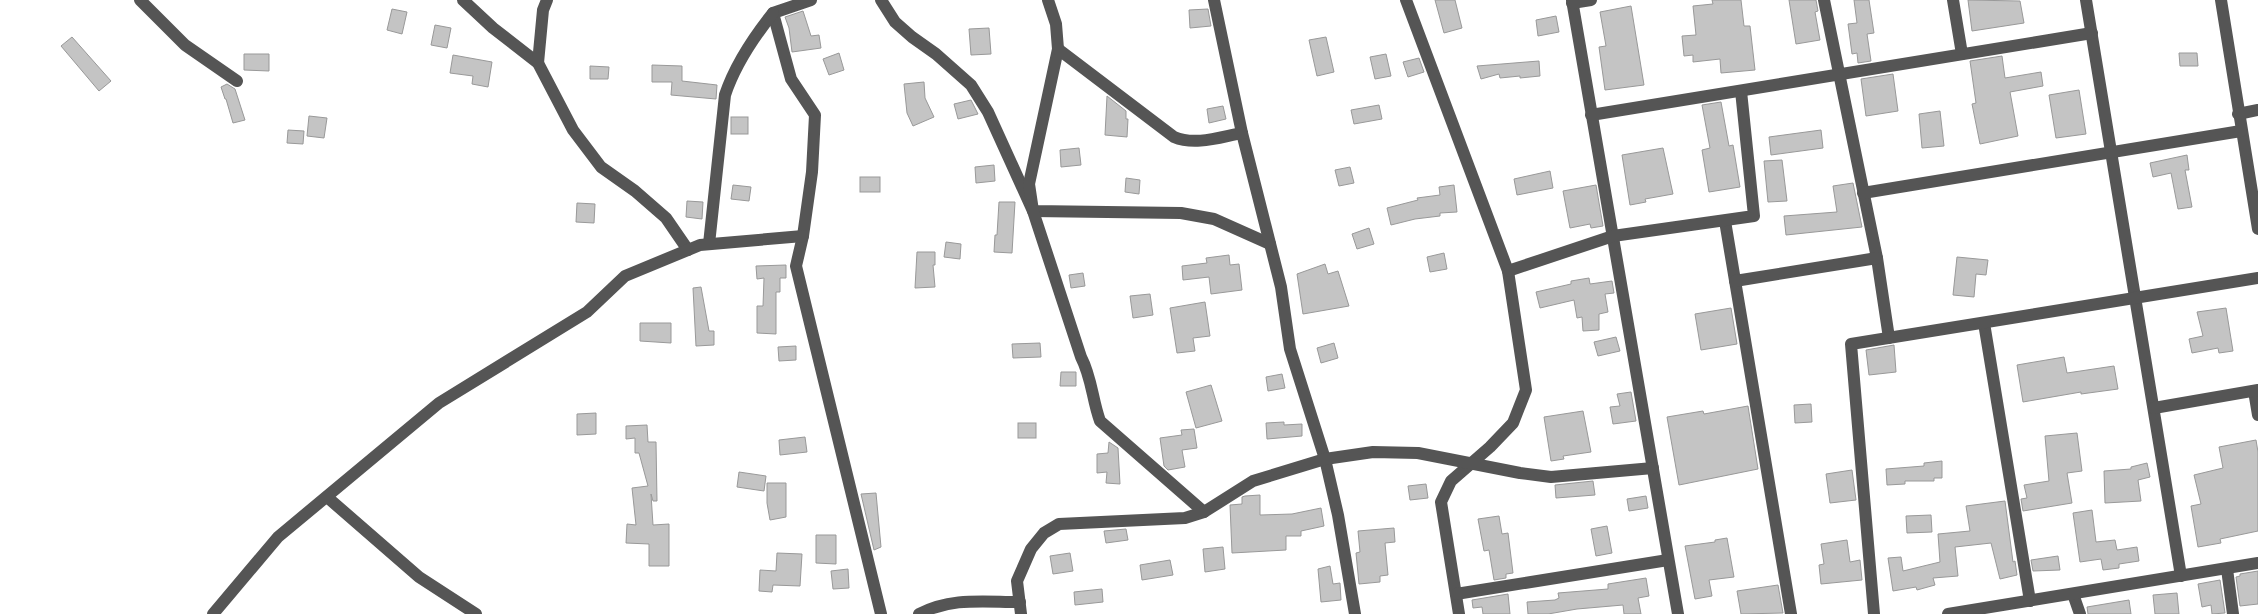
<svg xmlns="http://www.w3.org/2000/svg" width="2258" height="614" font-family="Cabin,sans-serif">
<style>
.building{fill:#c4c4c4;stroke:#999}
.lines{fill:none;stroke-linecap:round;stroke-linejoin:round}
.minor{stroke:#555;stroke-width:12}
</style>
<rect width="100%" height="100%" fill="#fff"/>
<g class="building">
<polygon points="1435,0 1455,0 1462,28 1444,33"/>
<polygon points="1712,0 1741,0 1744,26 1750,26 1755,70 1721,73 1720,59 1693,62 1693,55 1684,56 1682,36 1696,35 1693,6 1713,4"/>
<polygon points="1789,0 1816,0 1818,11 1815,12 1820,40 1796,44"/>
<polygon points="1854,0 1869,0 1874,33 1867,34 1871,61 1858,63 1857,53 1852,54 1848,24 1857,23"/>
<polygon points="1968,0 2020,1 2024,23 1972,31"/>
<polygon points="1631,6 1644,85 1605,90 1599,47 1606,46 1600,12"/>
<polygon points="392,9 407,12 402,34 387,30"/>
<polygon points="1208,9 1211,26 1190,28 1189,10"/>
<polygon points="803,11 811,36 819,35 821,48 792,52 789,28 785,17"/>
<polygon points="1556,16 1559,32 1538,36 1536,20"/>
<polygon points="435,25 451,28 447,48 431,45"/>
<polygon points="989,28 991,54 971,55 969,29"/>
<polygon points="72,37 111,81 99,91 61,46"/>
<polygon points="1326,37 1334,72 1317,76 1309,40"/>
<polygon points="839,53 844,70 829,75 823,59"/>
<polygon points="2179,53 2197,53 2198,66 2180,66"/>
<polygon points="244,54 269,54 269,71 244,70"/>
<polygon points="1386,54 1391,76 1375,79 1370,57"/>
<polygon points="453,55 492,62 488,87 472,84 473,76 450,73"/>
<polygon points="2002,56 2005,78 2041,72 2043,86 2010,92 2018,136 1980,144 1972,104 1976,103 1970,61"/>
<polygon points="1419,58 1424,72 1408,77 1403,62"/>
<polygon points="1539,61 1540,76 1520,78 1520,76 1500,78 1499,74 1481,79 1477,66"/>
<polygon points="652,65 682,66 682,81 717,85 716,99 671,95 672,82 652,82"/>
<polygon points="590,66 609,67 608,79 590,79"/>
<polygon points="1893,74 1898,111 1866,116 1861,79"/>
<polygon points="924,82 925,98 934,117 913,126 907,113 904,84"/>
<polygon points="227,84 235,89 245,120 233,123 226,99 225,99 221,87"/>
<polygon points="2079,90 2086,134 2056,138 2049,95"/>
<polygon points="1107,96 1126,111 1126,119 1128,119 1127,137 1105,135"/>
<polygon points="971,100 978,114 958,119 954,104"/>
<polygon points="1721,102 1729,146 1733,145 1740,187 1709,192 1702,150 1710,148 1702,105"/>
<polygon points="1379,105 1382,119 1354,124 1351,110"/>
<polygon points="1223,106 1226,119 1209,123 1207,109"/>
<polygon points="1940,111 1944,146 1922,148 1919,114"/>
<polygon points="309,116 327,118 324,138 307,136"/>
<rect x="731" y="117" width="17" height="17"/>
<polygon points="288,130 304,131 303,144 287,143"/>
<polygon points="1821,130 1823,148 1771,155 1769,137"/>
<polygon points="1079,148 1081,165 1061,167 1060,150"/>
<polygon points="1663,148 1673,194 1645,199 1646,202 1630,205 1622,155"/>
<polygon points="2187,155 2189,170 2185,170 2192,207 2178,209 2171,173 2153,177 2150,163"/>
<polygon points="1782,160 1787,201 1768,202 1764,161"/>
<polygon points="994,165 995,181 976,183 975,167"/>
<polygon points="1350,167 1354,183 1339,186 1335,170"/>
<polygon points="1550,171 1553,188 1517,195 1514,179"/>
<rect x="860" y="177" width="20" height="15"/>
<polygon points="1126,178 1140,180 1139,194 1125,192"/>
<polygon points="1853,183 1862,227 1786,235 1784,216 1837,212 1833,186"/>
<polygon points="733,185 751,187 749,201 731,199"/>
<polygon points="1454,185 1457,212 1440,213 1440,216 1415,219 1391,225 1387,208 1418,200 1417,198 1440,195 1439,187"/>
<polygon points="1596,185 1603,226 1591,228 1590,224 1570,228 1563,191"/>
<polygon points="687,201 703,202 702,219 686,217"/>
<polygon points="999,202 1015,202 1012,253 994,252 995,235 997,235"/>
<polygon points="577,203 595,204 594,223 576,222"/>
<polygon points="1369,228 1374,244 1357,249 1352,234"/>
<polygon points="946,242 961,244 960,259 944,257"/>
<polygon points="917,252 935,252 935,265 933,265 935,287 915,288"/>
<polygon points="1444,253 1447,269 1430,272 1427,257"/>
<polygon points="1229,255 1230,265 1239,264 1242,290 1211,294 1209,277 1183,280 1182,266 1207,263 1206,258"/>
<polygon points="1957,257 1988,260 1986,275 1976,274 1974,297 1953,295"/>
<polygon points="1325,264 1328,274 1338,271 1349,306 1303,314 1297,274"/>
<polygon points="786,265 786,278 780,278 780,292 776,292 776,334 757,333 757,306 763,306 764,278 757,279 756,266"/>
<polygon points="1083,273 1085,286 1071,288 1069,275"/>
<polygon points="1589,278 1590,284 1612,281 1614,293 1605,294 1608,312 1599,314 1599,330 1583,331 1582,317 1577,318 1574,300 1540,308 1536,292 1571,284 1571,281"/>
<polygon points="701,287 709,331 714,331 714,345 696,346 693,288"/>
<polygon points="1150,294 1153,315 1133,318 1130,296"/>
<polygon points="1205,302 1210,336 1193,338 1195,351 1177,353 1170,308"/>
<polygon points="1731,308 1737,344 1701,350 1695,314"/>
<polygon points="2226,308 2233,351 2219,353 2218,348 2192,353 2189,339 2203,336 2197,312"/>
<polygon points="640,323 671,323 671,343 640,341"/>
<polygon points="1616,337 1620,351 1598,356 1594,342"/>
<polygon points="1040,343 1041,357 1013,358 1012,344"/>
<polygon points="1334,343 1338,358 1321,363 1317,348"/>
<polygon points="1894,345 1896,372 1869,375 1866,350"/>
<polygon points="796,346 796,360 779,361 778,347"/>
<polygon points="2064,357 2067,373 2114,366 2118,389 2081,394 2081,392 2023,402 2017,365"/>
<polygon points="1061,372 1076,372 1076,386 1060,386"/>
<polygon points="1282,374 1285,388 1268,391 1266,377"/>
<polygon points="1211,385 1222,421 1196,428 1186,392"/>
<polygon points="1631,392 1636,421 1613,424 1610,407 1620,406 1617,394"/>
<polygon points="1811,404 1812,422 1795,423 1794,405"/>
<polygon points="1748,406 1758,469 1679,485 1667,417 1703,411 1704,414"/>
<polygon points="1583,411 1591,452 1563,456 1564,459 1551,461 1544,417"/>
<polygon points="596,413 596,434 577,435 577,414"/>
<polygon points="1284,422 1284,425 1302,424 1302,436 1267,439 1266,423"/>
<rect x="1018" y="423" width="18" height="15"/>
<polygon points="647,425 648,442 656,442 657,501 653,501 651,494 653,525 669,524 669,566 649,566 649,544 626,543 627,524 636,525 632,488 648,486 639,453 635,453 635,438 626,439 626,426"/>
<polygon points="1194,429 1197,448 1182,450 1185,467 1168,470 1164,466 1160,438 1182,435 1181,430"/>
<polygon points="2077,433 2082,471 2067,473 2072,503 2023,511 2021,499 2027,498 2024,485 2049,481 2045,436"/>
<polygon points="805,437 807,452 780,455 779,440"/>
<polygon points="2256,440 2258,452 2258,531 2220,539 2221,543 2198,547 2191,506 2201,504 2194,475 2223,468 2219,447"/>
<polygon points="1109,442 1118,448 1120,484 1106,483 1107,472 1097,473 1097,454 1108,453"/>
<polygon points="1942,461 1942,478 1934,478 1934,481 1905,481 1905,484 1887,485 1886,469 1924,466 1924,463"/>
<polygon points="2147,463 2150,477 2138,480 2141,501 2105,503 2104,471 2131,469 2131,467"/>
<polygon points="1852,470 1856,500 1830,503 1826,474"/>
<polygon points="739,472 766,476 764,491 737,487"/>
<polygon points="1593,481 1595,495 1556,498 1555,485"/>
<polygon points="767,483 786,483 786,517 770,520 767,503"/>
<polygon points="1426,484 1428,498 1410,500 1408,486"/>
<polygon points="876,493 881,547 874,550 861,494"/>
<polygon points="1260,495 1260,515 1292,514 1321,508 1324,526 1301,531 1301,536 1286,536 1286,550 1232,553 1230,505 1242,504 1242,497 1245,496"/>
<polygon points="1646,496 1648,508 1629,511 1627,499"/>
<polygon points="2005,501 2013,562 2015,561 2017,575 2000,579 1991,543 1955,547 1958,576 1933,578 1935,585 1917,590 1916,587 1893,591 1888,558 1901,557 1903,571 1940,562 1938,534 1970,531 1966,506"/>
<polygon points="2092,510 2096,542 2115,540 2117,550 2137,547 2139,561 2119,564 2119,568 2103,570 2101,559 2080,562 2073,513"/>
<polygon points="1931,515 1932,532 1907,533 1906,516"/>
<polygon points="1499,516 1502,534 1508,533 1513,573 1506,574 1506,578 1494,580 1489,550 1484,551 1478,519"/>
<polygon points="1607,526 1612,553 1596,556 1591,529"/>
<polygon points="1394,528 1395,542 1385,543 1388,575 1380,576 1380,582 1359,584 1356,553 1360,552 1358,531"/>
<polygon points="1126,529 1128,540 1106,543 1104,531"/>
<polygon points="816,535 836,535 836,564 816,563"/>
<polygon points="1727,538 1734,577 1709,580 1712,596 1695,599 1685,546 1715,542 1715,540"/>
<polygon points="1847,540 1850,562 1860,560 1862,580 1821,584 1819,565 1824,564 1821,544"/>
<polygon points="1223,547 1225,569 1205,572 1203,549"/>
<polygon points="777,553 802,554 800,586 773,585 772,592 759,591 760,570 776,571"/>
<polygon points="1070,553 1073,571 1053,574 1050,556"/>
<polygon points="2058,556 2060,570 2033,571 2031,560"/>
<polygon points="1170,560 1173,575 1142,580 1140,565"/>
<polygon points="1330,566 1333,584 1340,583 1341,600 1321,602 1318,569"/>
<polygon points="848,569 849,588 833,589 831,571"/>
<polygon points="2258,571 2258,604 2240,606 2236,577 2240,576 2240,574"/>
<polygon points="1646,578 1649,596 1638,598 1641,614 1624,614 1623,605 1577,609 1548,614 1528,614 1527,602 1555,600 1559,598 1558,593 1608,589 1608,584"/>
<polygon points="2220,580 2225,613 2212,614 2211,605 2202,607 2198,584"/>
<polygon points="1778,585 1783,613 1741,614 1737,591"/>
<polygon points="1102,589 1103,602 1075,605 1074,592"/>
<polygon points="2177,593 2179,614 2155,614 2153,595"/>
<polygon points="1508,594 1510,614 1483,614 1482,607 1473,608 1472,600"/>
<polygon points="2129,600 2131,614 2088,614 2087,607"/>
</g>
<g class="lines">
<g class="minor">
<polyline points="140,0 185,45 237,81"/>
<polyline points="463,0 493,28 538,63 573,130 601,167 635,191 666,218 688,250"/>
<polyline points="811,0 773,13 791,79 815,115 812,172 803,236 796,266 881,614"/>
<polyline points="881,0 895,22 912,37 936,54 971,85 988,112 1033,211 1181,213 1214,219 1270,244"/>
<path d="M1048,0l8,24 2,25 -29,135 4,27 48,146c11,21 11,42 19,64l104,91"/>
<polyline points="1214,0 1242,133 1281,287 1290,349 1325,459 1338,515 1355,614"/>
<polyline points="1406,0 1508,271 1526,390 1513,423 1490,447 1451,481 1441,502 1459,614"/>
<polyline points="1572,0 1678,614"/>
<polyline points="1824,0 1877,258 1889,338"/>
<polyline points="1953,0 1962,54"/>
<polyline points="2086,0 2181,576"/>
<polyline points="2221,0 2258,229"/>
<polyline points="1572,3 1591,0"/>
<path d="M1058,49l116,88c21,9 46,0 68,-4"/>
<polyline points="538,63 543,10 547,0"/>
<polyline points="2238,114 2258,110"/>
<polyline points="1591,115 2092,33"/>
<polyline points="1863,193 2241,131"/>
<polyline points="1725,221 1791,614"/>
<path d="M709,244l16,-149c10,-30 28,-57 48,-82"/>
<polyline points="1508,271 1613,236 1754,216 1741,91"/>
<polyline points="1735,281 1877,258"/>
<polyline points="1984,323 2030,601"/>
<polyline points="2254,391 2258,415"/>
<polyline points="2154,408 2258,390"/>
<polyline points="327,497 419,577 476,614"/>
<polyline points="2227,569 2233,614"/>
<polyline points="1456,594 1668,560"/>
<polyline points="2073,594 2080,614"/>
<polyline points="213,614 278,537 439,403 587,312 625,276 700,245 803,236"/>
<path d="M919,614c32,-17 65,-12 101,-12"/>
<polyline points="1021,614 1017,581 1031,549 1044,533 1059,524 1185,518 1204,512 1253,481 1325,459 1373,452 1418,453 1520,473 1551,477 1653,468"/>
<polyline points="1874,614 1851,344 2258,278"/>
<polyline points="1948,614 2258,563"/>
</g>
</g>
</svg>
